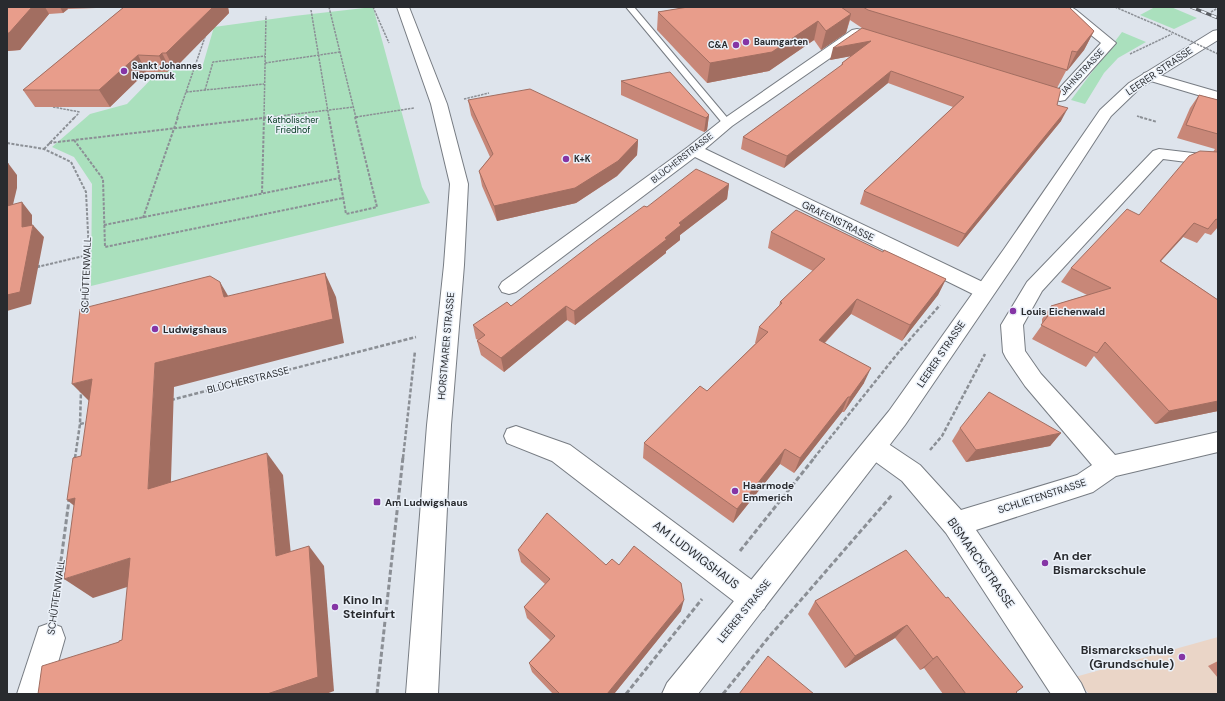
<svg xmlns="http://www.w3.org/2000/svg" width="1225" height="701" font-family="'DM Sans',sans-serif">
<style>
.education{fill:#ead5c7}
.green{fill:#aae0bd}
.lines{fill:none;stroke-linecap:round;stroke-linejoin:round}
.lane-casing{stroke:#777c83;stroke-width:2}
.street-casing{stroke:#777c83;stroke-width:2}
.secondary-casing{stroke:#777c83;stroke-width:2}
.path-far3{stroke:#8b8f95;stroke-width:1.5;stroke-dasharray:2.5 1;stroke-linecap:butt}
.path-far2{stroke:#8b8f95;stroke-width:2;stroke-dasharray:3 1.5;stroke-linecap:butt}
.path-far1{stroke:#8b8f95;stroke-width:2.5;stroke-dasharray:4 2;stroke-linecap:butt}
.path{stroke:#8b8f95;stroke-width:3;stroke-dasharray:5 2.5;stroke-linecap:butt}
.lane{fill:#fff;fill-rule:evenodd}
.street{fill:#fff;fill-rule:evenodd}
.secondary{fill:#fff;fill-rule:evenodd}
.rail-casing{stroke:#5b5e63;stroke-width:3}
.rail{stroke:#ebf1f9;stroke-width:2;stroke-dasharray:5.5;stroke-linecap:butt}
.path-bridge{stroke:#8b8f95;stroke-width:1.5;stroke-dasharray:2.5 1;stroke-linecap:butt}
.wall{fill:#c88778}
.shaded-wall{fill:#a26e61}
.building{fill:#e89d8b;stroke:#a26e61}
.poi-dot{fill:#8535a5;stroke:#ebf1f9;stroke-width:1.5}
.labels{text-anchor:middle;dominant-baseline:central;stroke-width:3;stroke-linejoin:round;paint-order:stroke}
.far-poi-label{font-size:9px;font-weight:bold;fill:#292b2f;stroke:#ebf1f9;text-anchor:start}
.far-street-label{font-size:9px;fill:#292b2f;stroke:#ebf1f9}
.far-park-label{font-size:9px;fill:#00371d;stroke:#ebf1f9}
.street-label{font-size:10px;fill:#292b2f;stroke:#ebf1f9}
.poi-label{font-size:10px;font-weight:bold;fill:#292b2f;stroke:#ebf1f9;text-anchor:start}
.near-street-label{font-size:12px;fill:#292b2f;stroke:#ebf1f9}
.near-poi-label{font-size:12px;font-weight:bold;fill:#292b2f;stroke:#ebf1f9;text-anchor:start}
</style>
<rect width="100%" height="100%" fill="#dee4ec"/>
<polygon class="education" points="1218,637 1218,694 1089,694 1075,677"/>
<g class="green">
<polygon points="373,7 422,187 430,203 91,286 92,184 74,157 52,147 90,114 127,104 160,70 202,68 214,27 294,16"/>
<polygon points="1155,7 1171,7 1197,18 1174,29 1140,15"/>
<polygon points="1122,32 1146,42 1118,58 1104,73 1085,104 1071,100"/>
</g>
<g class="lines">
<g class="lane-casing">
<polygon id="lane" points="626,7 634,7 730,121 732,123 730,125 724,125"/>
</g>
<g class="street-casing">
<g id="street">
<polygon points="1056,7 1071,7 1076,10 1116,43 1065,100 1060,101 1026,91 1024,88 1026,85 1031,84 1057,91 1101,43"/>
<polygon points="857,29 862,30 863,33 862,36 732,126 705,149 991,286 994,291 991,296 984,298 977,296 695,157 516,292 509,294 502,292 499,287 502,282 688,147 722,120 852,30"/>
<polygon points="1149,72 1218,92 1218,101 1144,79 1142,76 1144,73"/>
<polygon points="1159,149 1218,156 1218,166 1163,159 1042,291 1023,325 1025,351 1041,374 1115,455 1218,432 1218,452 1116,476 1093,492 976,530 1081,683 1086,694 1051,694 946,533 902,481 866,455 863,448 866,441 875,437 884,441 920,465 961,510 1077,475 1092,465 1025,386 1006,358 1003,352 1001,325 1027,282 1153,151"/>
<polygon points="516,426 570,445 764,589 769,599 764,609 754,613 744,609 552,461 507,443 504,436 507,429"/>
<polygon points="50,623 61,627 65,638 49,694 17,694 39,627"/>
</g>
</g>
<g class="secondary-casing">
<g id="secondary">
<polygon points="397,7 409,7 447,104 468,184 464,265 451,425 438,694 406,694 427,425 444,265 450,184 431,104"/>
<polygon points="1218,30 1218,40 1139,89 1111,116 1018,259 905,425 698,694 662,694 667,683 889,411 1004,249 1100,110 1129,83 1213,31"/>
</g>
</g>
<g class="path-far3">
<polyline points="329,7 356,118"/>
<polyline points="373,7 389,43"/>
<polyline points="1115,7 1159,26"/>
<polyline points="311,10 329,118"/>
<polyline points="1211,12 1218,8"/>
<polyline points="1130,54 1172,34"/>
<polyline points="265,63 340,52"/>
<polyline points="205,90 213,62 265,56"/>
<polyline points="186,92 264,84"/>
<polyline points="464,99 489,93"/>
<polyline points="53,107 80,112"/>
<polyline points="1137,116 1143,118"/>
<polyline points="356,117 414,108"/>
<polyline points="74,118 79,113"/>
<polyline points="177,118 205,37"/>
<polyline points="263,118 354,107"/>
<polyline points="264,118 266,16"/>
</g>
<g class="path-far2">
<polyline points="329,117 346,214 377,207 355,117"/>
<polyline points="356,117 358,117"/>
<polyline points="1140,117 1157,122"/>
<polyline points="74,140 103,179 105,247 343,198"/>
<polyline points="7,143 44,149 71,162 86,192 89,253 88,267"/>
<polyline points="49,143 271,117"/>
<polyline points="44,149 75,117"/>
<polyline points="262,193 264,117"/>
<polyline points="143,218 178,117"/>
<polyline points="104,225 340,178"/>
<polyline points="37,267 88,255"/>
</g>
<g class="path-far1">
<polyline points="37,267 40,266"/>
<polyline points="85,310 88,266"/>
<polyline points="171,400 416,337"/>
<polyline points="80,424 89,422"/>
<polyline points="930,450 942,436 985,354"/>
<polyline points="75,458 80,424 81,391"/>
<polyline points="403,458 415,351"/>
<polyline points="814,458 898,353 940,305"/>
</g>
<g class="path">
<polyline points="75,459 75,457"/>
<polyline points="740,551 815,457"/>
<polyline points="55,606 69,500"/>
<polyline points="377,694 403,457"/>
<polyline points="626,694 702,599"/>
<polyline points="723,694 768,638 892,495"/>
</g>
<use href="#lane" class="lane"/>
<use href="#street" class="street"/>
<use href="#secondary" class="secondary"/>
<g class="rail-casing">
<polyline id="rail" points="1191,7 1218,18"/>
</g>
<use href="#rail" class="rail"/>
<polyline class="path-bridge" points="1159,26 1218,54"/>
</g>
<g class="wall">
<polygon points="7,7 228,7 229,13 174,69 170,69 167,72 146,72 110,107 35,107 23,90 124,7 68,9 63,13 49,14 20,50 7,51"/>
<polygon points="688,7 1069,7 1094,31 1084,50 1067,71 1066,71 1057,88 1057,105 1061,121 958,247 860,204 864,191 953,107 888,83 784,168 741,149 743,137 841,66 842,63 851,56 830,60 862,28 850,20 846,33 821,50 814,40 769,71 707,83 657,30 658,12"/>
<polygon points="621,81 709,115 707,130 704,132 621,95"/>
<polygon points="1199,95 1218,100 1218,227 1211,235 1205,233 1197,243 1183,237 1161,261 1218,300 1218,411 1155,424 1094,356 1086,367 1032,339 1042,325 1042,319 1051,306 1087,295 1061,282 1071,268 1139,215 1213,152 1215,149 1177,138 1190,108"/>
<polygon points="468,100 638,140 637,155 617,176 576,203 497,221 482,186 479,171 490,157 471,115"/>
<polygon points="729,184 727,199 680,235 680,240 666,251 666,253 575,325 567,320 504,372 481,355 477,341 478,340 476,339 473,325 511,306 647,207"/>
<polygon points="771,232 883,252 946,279 938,295 902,341 851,314 825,343 864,383 844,412 842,412 794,473 780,464 733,523 643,458 644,443 707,391 756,343 755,343 759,327 779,306 780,302 813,271 768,248"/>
<polygon points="960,428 1061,433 1050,446 966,462 952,441"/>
<polygon points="518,550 606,565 619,565 681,611 614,694 553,694 532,672 529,663 550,640 527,618 524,607 545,584 521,562"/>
<polygon points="906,550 1016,692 1018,694 943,694 924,668 920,670 895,638 845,668 808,614 815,601"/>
<polygon points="1218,661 1218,678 1208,666"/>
</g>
<g class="shaded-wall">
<polygon points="32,7 45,7 49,14 20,50 7,51 7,33"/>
<polygon points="60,7 67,7 68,9 63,13"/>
<polygon points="213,7 228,7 229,13 174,69 166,53"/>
<polygon points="851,14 846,33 821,50 826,31"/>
<polygon points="818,21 814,40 769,71 707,83 710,63"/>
<polygon points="1094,31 1084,50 1067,71 1077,52"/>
<polygon points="871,41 868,53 830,60 833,48"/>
<polygon points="162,53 170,69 167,72 159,56"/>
<polygon points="138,55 146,72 110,107 99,90"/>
<polygon points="891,71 888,83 784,168 787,156"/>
<polygon points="1068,108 1061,121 958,247 965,234"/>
<polygon points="709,115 707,130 704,132 706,118"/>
<polygon points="638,140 637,155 617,176 576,203 497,221 494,206"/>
<polygon points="8,163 17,175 17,188 9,221 7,219 7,177"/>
<polygon points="729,184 727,199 680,235 680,240 666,251 666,253 575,325 574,311 665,238 679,223"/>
<polygon points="22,202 32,215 32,231 33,225 44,237 31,304 7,311 7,295 22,227"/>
<polygon points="1194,223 1183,237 1149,274 1160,261"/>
<polygon points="325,273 336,297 344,343 174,387 170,510 148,489 155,363"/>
<polygon points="946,279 938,295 902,341 910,325"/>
<polygon points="220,282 234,306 224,297"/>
<polygon points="857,299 851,314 813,355 819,340"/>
<polygon points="566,306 567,320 504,372 501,358"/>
<polygon points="871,368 864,383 844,412 850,397"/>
<polygon points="92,379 95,407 72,384"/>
<polygon points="848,397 842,412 794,473 800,458"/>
<polygon points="1218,401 1218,411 1155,424 1169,411"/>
<polygon points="1061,433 1050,446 966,462 976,450"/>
<polygon points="785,449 780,464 733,523 737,509"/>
<polygon points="267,453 283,475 293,575 276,556"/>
<polygon points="75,498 93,521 67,500"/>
<polygon points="309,546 324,566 334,691 326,694 267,694"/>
<polygon points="130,558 155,578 93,598 64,579"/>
<polygon points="684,600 681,611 614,694 607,694"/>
<polygon points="907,625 895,638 845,668 855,656"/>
<polygon points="937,656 924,668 920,670 933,659"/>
</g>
<g class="building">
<polygon points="7,7 32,7 9,33 7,33"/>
<polygon points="124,7 213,7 166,53 162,53 159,56 138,55 99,90 23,90"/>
<polygon points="688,7 841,7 851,14 826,31 818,21 772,52 710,63 658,12"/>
<polygon points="863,7 1069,7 1094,31 1077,52 1072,51 1067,70 868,10"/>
<polygon points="862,28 1061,89 1057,105 1068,108 965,234 864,191 964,97 891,71 787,156 743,137 843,64 842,63 871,41 833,48"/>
<polygon points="670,72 709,115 706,118 621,81"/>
<polygon points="530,89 638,140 618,161 575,188 494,206 479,171 493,154 468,100"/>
<polygon points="1199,95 1218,100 1218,134 1186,125"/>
<polygon points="1200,151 1218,152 1218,220 1216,219 1208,229 1194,223 1160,261 1218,300 1218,401 1169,411 1105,342 1097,353 1041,325 1051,312 1051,306 1111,288 1071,268 1127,209 1139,215 1189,156"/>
<polygon points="7,163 8,163 7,177"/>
<polygon points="696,169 729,184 679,223 681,225 665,238 667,239 574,311 566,306 501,358 477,341 485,335 473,325 507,302 511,306 596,241 644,206 647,207"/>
<polygon points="22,202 22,227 33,225 20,292 7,295 7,206"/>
<polygon points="796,210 883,252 884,250 946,279 910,325 857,299 819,340 871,368 850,397 848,397 800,458 785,449 737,509 644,443 700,386 707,391 768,332 759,327 782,303 780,302 825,259 771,232"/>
<polygon points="325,273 333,319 155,363 148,489 267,453 276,556 309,546 318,677 267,694 38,694 42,666 119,642 119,641 122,640 130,558 64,579 75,498 67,500 73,458 81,456 92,379 72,384 80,309 210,276 220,282 224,297"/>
<polygon points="989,392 1061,433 976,450 960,428"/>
<polygon points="547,513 606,565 612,559 619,565 634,546 681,583 684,600 607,694 560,694 529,663 555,636 524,607 550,579 518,550"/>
<polygon points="906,550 946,598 948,597 1023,687 1016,692 1018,694 966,694 937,656 933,659 907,625 855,656 815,601"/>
<polygon points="768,656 814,694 739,694"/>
</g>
<g class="poi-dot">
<circle cx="746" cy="42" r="4"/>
<circle cx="736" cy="45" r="4"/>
<circle cx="124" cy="71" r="4"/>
<circle cx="566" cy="159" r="4"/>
<circle cx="1013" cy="311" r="4"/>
<circle cx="155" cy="329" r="4"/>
<circle cx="735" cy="491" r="4"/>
<rect x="373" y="498" width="8" height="8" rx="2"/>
<circle cx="1045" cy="563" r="4"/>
<circle cx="335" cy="607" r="4"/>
<circle cx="1182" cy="657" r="4"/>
</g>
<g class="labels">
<g class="far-poi-label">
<text x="754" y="42">Baumgarten</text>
<text x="728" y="45" text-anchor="end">C&amp;A</text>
<text x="132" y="66">Sankt Johannes<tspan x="132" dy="10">Nepomuk</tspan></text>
<text x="574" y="159">K+K</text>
</g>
<g class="far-street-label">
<text transform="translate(1082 72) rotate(-47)">JAHNSTRASSE</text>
<text transform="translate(682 158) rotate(-38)">BLÜCHERSTRASSE</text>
</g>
<g class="far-park-label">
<text x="293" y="120">Katholischer<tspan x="293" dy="10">Friedhof</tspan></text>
</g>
<g class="street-label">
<text transform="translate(1159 71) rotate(-34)">LEERER STRASSE</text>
<text transform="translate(838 221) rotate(26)">GRAFENSTRASSE</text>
<text transform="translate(86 275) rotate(-88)">SCHÜTTENWALL</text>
<text transform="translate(446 346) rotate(-85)">HORSTMARER STRASSE</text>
<text transform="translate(941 354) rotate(-56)">LEERER STRASSE</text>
<text transform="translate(248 380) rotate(-14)">BLÜCHERSTRASSE</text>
<text transform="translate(1042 496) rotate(-18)">SCHLIETENSTRASSE</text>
<text transform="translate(56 597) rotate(-82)">SCHÜTTENWALL</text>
<text transform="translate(744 611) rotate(-51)">LEERER STRASSE</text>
</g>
<g class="poi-label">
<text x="1021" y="311">Louis Eichenwald</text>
<text x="163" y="329">Ludwigshaus</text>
<text x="743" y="485">Haarmode<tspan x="743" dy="12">Emmerich</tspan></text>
<text x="385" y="502">Am Ludwigshaus</text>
</g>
<g class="near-street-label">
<text transform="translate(696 555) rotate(37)">AM LUDWIGSHAUS</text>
<text transform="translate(981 563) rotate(55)">BISMARCKSTRASSE</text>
</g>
<g class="near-poi-label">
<text x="1053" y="556">An der<tspan x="1053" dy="14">Bismarckschule</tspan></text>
<text x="343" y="600">Kino In<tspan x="343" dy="14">Steinfurt</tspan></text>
<text x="1174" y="650" text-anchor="end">Bismarckschule<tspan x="1174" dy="14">(Grundschule)</tspan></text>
</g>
</g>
<rect width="1225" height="701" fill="none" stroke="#292b2f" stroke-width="16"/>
</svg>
